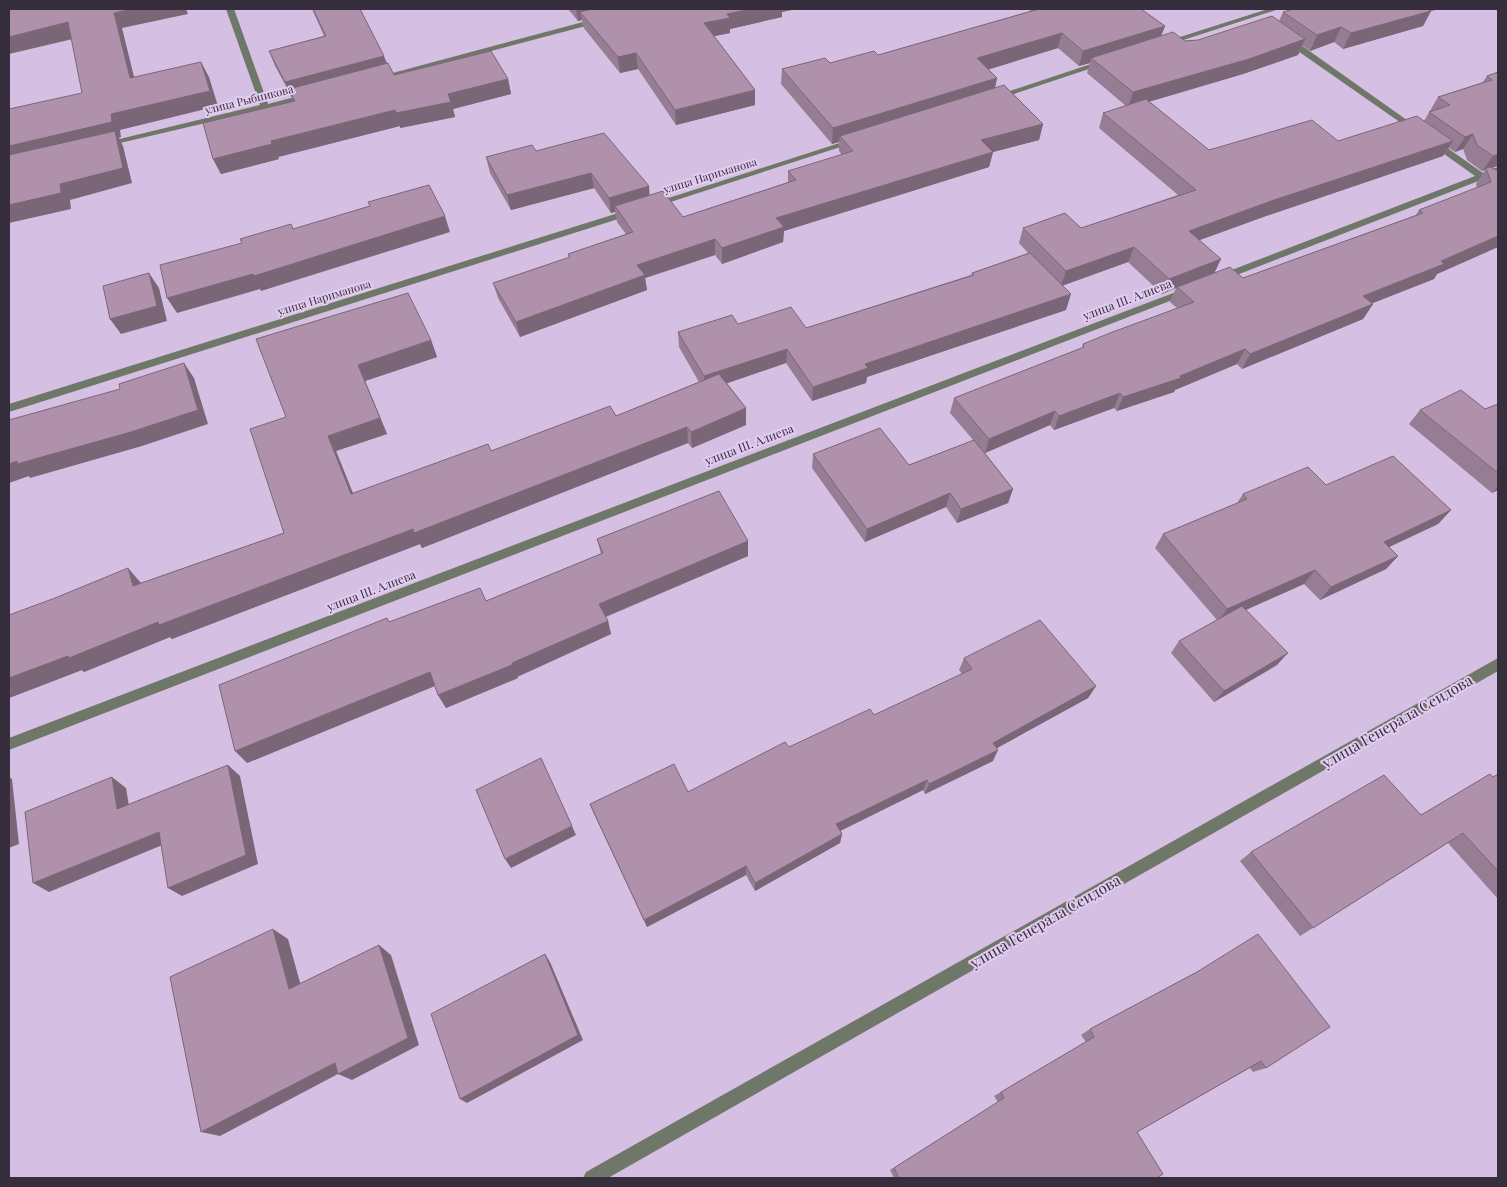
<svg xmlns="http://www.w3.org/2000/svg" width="1507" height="1187" font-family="'Playfair Display',serif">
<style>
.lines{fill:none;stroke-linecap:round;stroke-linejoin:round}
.minor{fill:#6f7769;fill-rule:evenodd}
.wall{fill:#977d93;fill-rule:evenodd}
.shaded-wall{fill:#7b6678}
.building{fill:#b091ab;stroke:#7b6678}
.labels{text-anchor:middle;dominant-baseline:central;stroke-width:4;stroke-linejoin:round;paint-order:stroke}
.far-street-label{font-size:11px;fill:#362e3c;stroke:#e2cdf0}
.street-label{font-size:12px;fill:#362e3c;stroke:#e2cdf0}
.near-street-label{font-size:15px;fill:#362e3c;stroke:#e2cdf0}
</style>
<rect width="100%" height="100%" fill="#d5c0e3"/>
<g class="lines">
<g class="minor">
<polygon points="226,9 234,9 268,104 310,93 314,96 313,98 103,147 103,143 260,105"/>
<polygon points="1268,9 1279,9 1168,45 1161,43"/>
<polygon points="598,18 601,18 601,22 378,81 374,78"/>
<polygon points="1285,38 1291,38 1421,130 1414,132 1285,42"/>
<polygon points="1100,61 1107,63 999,99 992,97"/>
<polygon points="852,139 859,141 658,206 652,206 650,204"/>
<polygon points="1430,140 1436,140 1483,173 1498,167 1498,173 1488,177 1498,184 1498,191 1481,180 1224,280 1216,280 1216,276 1475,176 1430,144"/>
<polygon points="631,209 636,212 634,214 9,412 9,404"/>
<polygon points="1189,287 1193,288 1193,292 9,750 9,738"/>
<polygon points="1498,658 1498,671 608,1178 583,1178 586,1172"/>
</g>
</g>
<g class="wall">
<polygon points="312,9 360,9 387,63 394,75 508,79 511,94 453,109 455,117 400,128 400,126 278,157 279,159 221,174 213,159 294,101 275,66 269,51 324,36"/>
<polygon points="568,9 796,9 782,12 782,17 730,29 730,33 714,36 755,90 755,105 676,125 638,69 620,73 583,27 582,20 578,21"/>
<path d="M1028,9h113l24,17 -4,10 24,5 13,-1 81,-19 4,-9 148,-1 -8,15 -80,23 -9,-7 -24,9 -7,-5 -5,9 -55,19 -95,28 61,48 129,-9 86,-20 14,-24 45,-15 4,-6 11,-4 -6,96 5,2 1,-2v79l-61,27 -3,5 -62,24 1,1 -10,15 -121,50 -5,-5 -62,26 -1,2 -57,19 -3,-3 -60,22 -4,-5 -65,28 28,36 -5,14 -51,20 -11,-16 -81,35 -53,-74 1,-14 96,11 65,-24 -24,-28 4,-15 128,-50 1,-4 94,-36 -7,-6 6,-14 -14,6 -34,-32 -66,24 4,24 -199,67 -1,6 -54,18 -26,-38 -59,20 19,25v17l-54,23 -4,-5 -266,105 -2,-4 -248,95 -2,-2 -86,35 -2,-2 -73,28v-83l132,-32 143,-50 2,-116 145,-77 6,17 -72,24 22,53 -51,17 17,42 138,-42 125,-35 83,-34 -20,-35 -1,-15 60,-8 68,4 165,-53 1,-2 56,-20 -9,-10 4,-15h58l97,-33 -79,-67 4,-15 23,-7 -39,-33 3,-10 -11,3 -21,-18 -70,21 9,9 -2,10 48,36 -4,16 -46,12 -4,15 -205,64 -1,11 -61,22 -7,-9 -70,23 2,12 -127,47 -22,-39 -5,-15 76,-25 -1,-4 58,-20 -9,-12 -2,-10 -4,1 -17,-25 -83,22 -21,-37 -4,-16 50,-6 114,44 33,22 105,-35v-11l54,-16 -3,-4v-9l-7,2 -51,-60 1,-15 48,-6 48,-8 153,-44zM1449,148l6,4 8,-3 4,11 15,11 3,-1 -9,14 1,4 -58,22 -3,5 -173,63 -29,-6 -14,-32 66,-24 177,-60z"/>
<polygon points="1498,404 1498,490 1492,493 1409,424 1420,410 1485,409"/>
<polygon points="1326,485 1451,510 1438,524 1389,547 1398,556 1386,569 1320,600 1304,584 1246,610 1277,665 1214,702 1171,653 1179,641 1217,620 1155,548 1163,534 1237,503 1243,494"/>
<polygon points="597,539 748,541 748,556 606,617 608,621 611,634 517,677 518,678 446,708 438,695 435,686 247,763 390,622 486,601 601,554"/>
<polygon points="964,658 1096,686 1088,698 997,748 993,761 925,794 923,790 840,831 842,834 840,843 755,891 746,875 647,927 594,814 590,804 688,792 789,747 874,715 962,674 959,670"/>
<polygon points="1498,774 1498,899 1448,843 1313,928 1300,936 1240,861 1251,852 1421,815"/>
<polygon points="1197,972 1266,1068 1253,1072 1250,1068 1137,1132 1157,1178 894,1178 890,1170 998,1102 994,1096 1086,1042 1081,1035 1090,1029"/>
</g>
<g class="shaded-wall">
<polygon points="132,9 186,9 188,14 122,28 138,93 130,78 114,13"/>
<polygon points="576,9 624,9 580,12 582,20 578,21"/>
<polygon points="751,9 796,9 782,12 782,17 730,29 730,33 705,38 704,23 727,14"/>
<polygon points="1415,9 1440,9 1431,11 1423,26 1343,49 1351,33"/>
<polygon points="68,22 77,38 9,54 9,37"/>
<polygon points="1165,26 1159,41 1091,58 1090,63 1079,66 1083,51"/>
<polygon points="1341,27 1334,42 1310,51 1317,35"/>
<polygon points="1062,33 1058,48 974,74 977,58"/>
<polygon points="1305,39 1298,55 1243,74 1128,108 1133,92"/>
<polygon points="636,53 638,69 620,73 618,57"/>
<polygon points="384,56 389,71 289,89 292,97 291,97 285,82"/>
<polygon points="201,62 209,77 218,106 120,130 121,137 119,138 123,146 132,183 70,200 71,209 9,223 9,205 60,184 9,164 9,146 111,114"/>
<polygon points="997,78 994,93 840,136 839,142 832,144 833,128"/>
<polygon points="508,79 511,94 453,109 455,117 400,128 400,126 278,157 279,159 221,174 213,159 271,141 448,94"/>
<polygon points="755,90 755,105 676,125 675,110"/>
<polygon points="1043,124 1039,140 993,152 989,167 784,231 783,242 722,264 722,248 776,218 981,140"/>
<polygon points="1473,134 1463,149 1455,152 1465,137"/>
<polygon points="1453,141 1443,156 1266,216 1183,246 1189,231 1274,200"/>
<polygon points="1498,154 1498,166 1486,170 1486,168 1485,170 1482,171 1493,156"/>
<polygon points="591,173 594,188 511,210 507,195"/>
<polygon points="649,186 650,201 615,206 615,212 611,213 609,198"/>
<polygon points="445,216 450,232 261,291 260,289 177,313 167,298"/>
<polygon points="1498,236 1498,247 1437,274 1434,279 1353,311 1363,296"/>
<polygon points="715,239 715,255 645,278 647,290 520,337 516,322 637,265"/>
<polygon points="1134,247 1128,262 1061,286 1066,271"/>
<polygon points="1221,259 1214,274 1177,287 1176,288 1162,294 1169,279"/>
<polygon points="149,273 159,288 167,321 121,334 110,319"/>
<polygon points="1071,294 1066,310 867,377 866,383 812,401 813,387 865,364"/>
<polygon points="1373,304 1363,319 1242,369 1250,354"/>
<polygon points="431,340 437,357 365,381 387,434 336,451 359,509 351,494 328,436 358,365"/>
<polygon points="787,349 786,363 705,391 704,376"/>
<polygon points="1245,349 1237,364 1175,390 1174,392 1117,411 1123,397 1180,376"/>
<polygon points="184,363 194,378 208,424 142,446 30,478 29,476 9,483 9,464"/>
<polygon points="1120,393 1114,408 1054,430 1059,416"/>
<polygon points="746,408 746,425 692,448 691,432"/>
<polygon points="1055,411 1050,425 985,453 989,439"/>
<polygon points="687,427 688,443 422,548 420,544 172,639 170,637 84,672 82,670 9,698 9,678 158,622 413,529"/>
<polygon points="1498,487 1498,490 1492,493"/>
<polygon points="1013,489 1008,503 957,523 961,509"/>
<polygon points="950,493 946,507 865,542 867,529"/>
<polygon points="1451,510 1438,524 1372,555 1384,542"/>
<polygon points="748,541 748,556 602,618 599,604"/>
<polygon points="1398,556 1386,569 1320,600 1331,587"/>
<polygon points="128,568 141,583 133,586"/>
<polygon points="1315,570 1304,584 1218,622 1227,609"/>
<polygon points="608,621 611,634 517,677 518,678 446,708 438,695"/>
<polygon points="1288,653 1277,665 1214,702 1224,691"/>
<polygon points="430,672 437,685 247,763 235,751"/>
<polygon points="1096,686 1088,698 988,753 993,743"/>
<polygon points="998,750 993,761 925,794 929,784"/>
<polygon points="228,765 240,776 258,864 182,896 168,888"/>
<polygon points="9,777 12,779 19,844 9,848"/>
<polygon points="112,777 126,788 131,818 117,809"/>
<polygon points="927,780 923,790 834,834 836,824"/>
<polygon points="572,826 576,835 511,868 505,859"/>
<polygon points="159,832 172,841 49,892 33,883"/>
<polygon points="842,834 840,843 755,891 755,883"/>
<polygon points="746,866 746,875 647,927 644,920"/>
<polygon points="273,929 288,939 304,997 289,989"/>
<polygon points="379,945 391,955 419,1045 352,1080 338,1074 220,1136 201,1132"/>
<polygon points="545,954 550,962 583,1040 467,1103 460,1099"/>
</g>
<g class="building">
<polygon points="9,9 132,9 114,13 130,78 201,62 210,91 111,114 112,122 9,146 9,109 82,93 68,22 9,37"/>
<polygon points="313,9 360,9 384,56 285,82 269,51 326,36"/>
<polygon points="592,9 751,9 727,14 730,18 704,23 755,90 675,110 636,53 618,57 580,12"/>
<polygon points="1039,9 1141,9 1165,26 1083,51 1062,33 977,58 997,78 833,128 782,69 825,58 830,63 874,51 878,55"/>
<polygon points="1294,9 1428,9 1431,11 1351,33 1341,27 1317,35 1283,12"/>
<polygon points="1272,16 1305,39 1249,59 1133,92 1091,58 1173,32 1185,41 1198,40"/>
<polygon points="491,51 508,79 448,94 451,102 396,113 395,110 271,141 272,144 213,159 203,123 295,101 289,89 388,63 394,75"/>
<polygon points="1498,72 1498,154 1493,156 1477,145 1473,134 1465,137 1429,112 1450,105 1438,97 1492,80 1487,76"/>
<polygon points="1004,85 1043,124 981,140 993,152 776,218 784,227 722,248 715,239 637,265 645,275 516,322 493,283 570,257 568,254 633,232 615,206 663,191 683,217 796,180 788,171 853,151 840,136"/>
<polygon points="1146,99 1209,150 1312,120 1338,141 1417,116 1453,141 1274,200 1189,231 1221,259 1169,279 1134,247 1066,271 1023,228 1065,213 1081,228 1196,190 1103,113"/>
<polygon points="115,131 123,168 60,184 61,193 9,205 9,155"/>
<polygon points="604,133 649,186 609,198 591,173 507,195 486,157 532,145 536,151"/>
<polygon points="1490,167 1498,171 1498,236 1441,261 1444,264 1363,296 1373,304 1250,354 1245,349 1180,376 1181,378 1123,397 1120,393 1059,416 1055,411 989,439 954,398 1084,347 1083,344 1110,333 1194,302 1177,287 1230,267 1243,278 1423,213 1419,210 1491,182 1486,168"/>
<polygon points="429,185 445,216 254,276 253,274 167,298 160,265 242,243 240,239 291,224 293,229 370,206 368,202"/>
<polygon points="1030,253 1071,294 865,364 868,368 813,387 787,349 704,376 678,332 732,315 738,324 791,307 806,328 974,275 972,273"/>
<polygon points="149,273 157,306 110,319 103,286"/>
<polygon points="408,293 431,340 358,365 380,418 328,436 351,494 488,444 491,451 610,406 616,416 719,374 746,408 691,432 687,427 414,533 413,529 159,625 158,622 69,658 68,656 9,678 9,615 55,598 128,568 133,586 284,533 250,429 286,417 256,339"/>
<polygon points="184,363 198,410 131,432 17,464 17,461 9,464 9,420 120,389 119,384"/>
<polygon points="1461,390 1485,409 1498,404 1498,473 1420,410"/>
<polygon points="880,428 909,465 974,440 1013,489 961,509 950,493 867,529 813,454"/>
<polygon points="1393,456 1451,510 1384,542 1398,556 1331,587 1315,570 1227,609 1163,534 1247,499 1243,494 1308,467 1326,485"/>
<polygon points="719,491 748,541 599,604 608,621 512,663 512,665 438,695 430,672 235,751 219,685 387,618 389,622 480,588 486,601 603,553 597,539"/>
<polygon points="1242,606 1288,653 1224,691 1179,641"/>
<polygon points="1040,620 1096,686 993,743 998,750 929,784 927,780 836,824 842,834 755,883 746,866 644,920 590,804 674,764 688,792 785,742 789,747 870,709 874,715 972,669 964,658"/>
<polygon points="541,758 572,826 505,859 476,790"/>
<polygon points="228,765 246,855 168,888 159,832 33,883 25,812 112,777 117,809"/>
<polygon points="1490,774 1493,777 1498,774 1498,871 1463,833 1313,928 1251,852 1384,775 1421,815"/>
<polygon points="273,929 289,989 379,945 408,1038 338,1074 335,1063 201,1132 170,977"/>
<polygon points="1258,934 1330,1027 1266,1068 1261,1061 1137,1132 1163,1174 1157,1178 899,1178 894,1168 1004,1098 1001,1092 1094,1037 1090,1029 1197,972"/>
<polygon points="545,954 578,1035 460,1099 431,1014"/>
</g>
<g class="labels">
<g class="far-street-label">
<text transform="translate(249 99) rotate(-14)">улица Рыбникова</text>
<text transform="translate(710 175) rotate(-17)">улица Нариманова</text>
<text transform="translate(324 297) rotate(-17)">улица Нариманова</text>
</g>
<g class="street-label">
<text transform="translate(1127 299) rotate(-21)">улица Ш. Алиева</text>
<text transform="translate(749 444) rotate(-21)">улица Ш. Алиева</text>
<text transform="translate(371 590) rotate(-21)">улица Ш. Алиева</text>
</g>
<g class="near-street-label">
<text transform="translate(1397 721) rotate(-30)">улица Генерала Сеидова</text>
<text transform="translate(1045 921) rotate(-30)">улица Генерала Сеидова</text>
</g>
</g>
<rect width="1507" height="1187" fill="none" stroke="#362e3c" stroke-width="20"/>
</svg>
